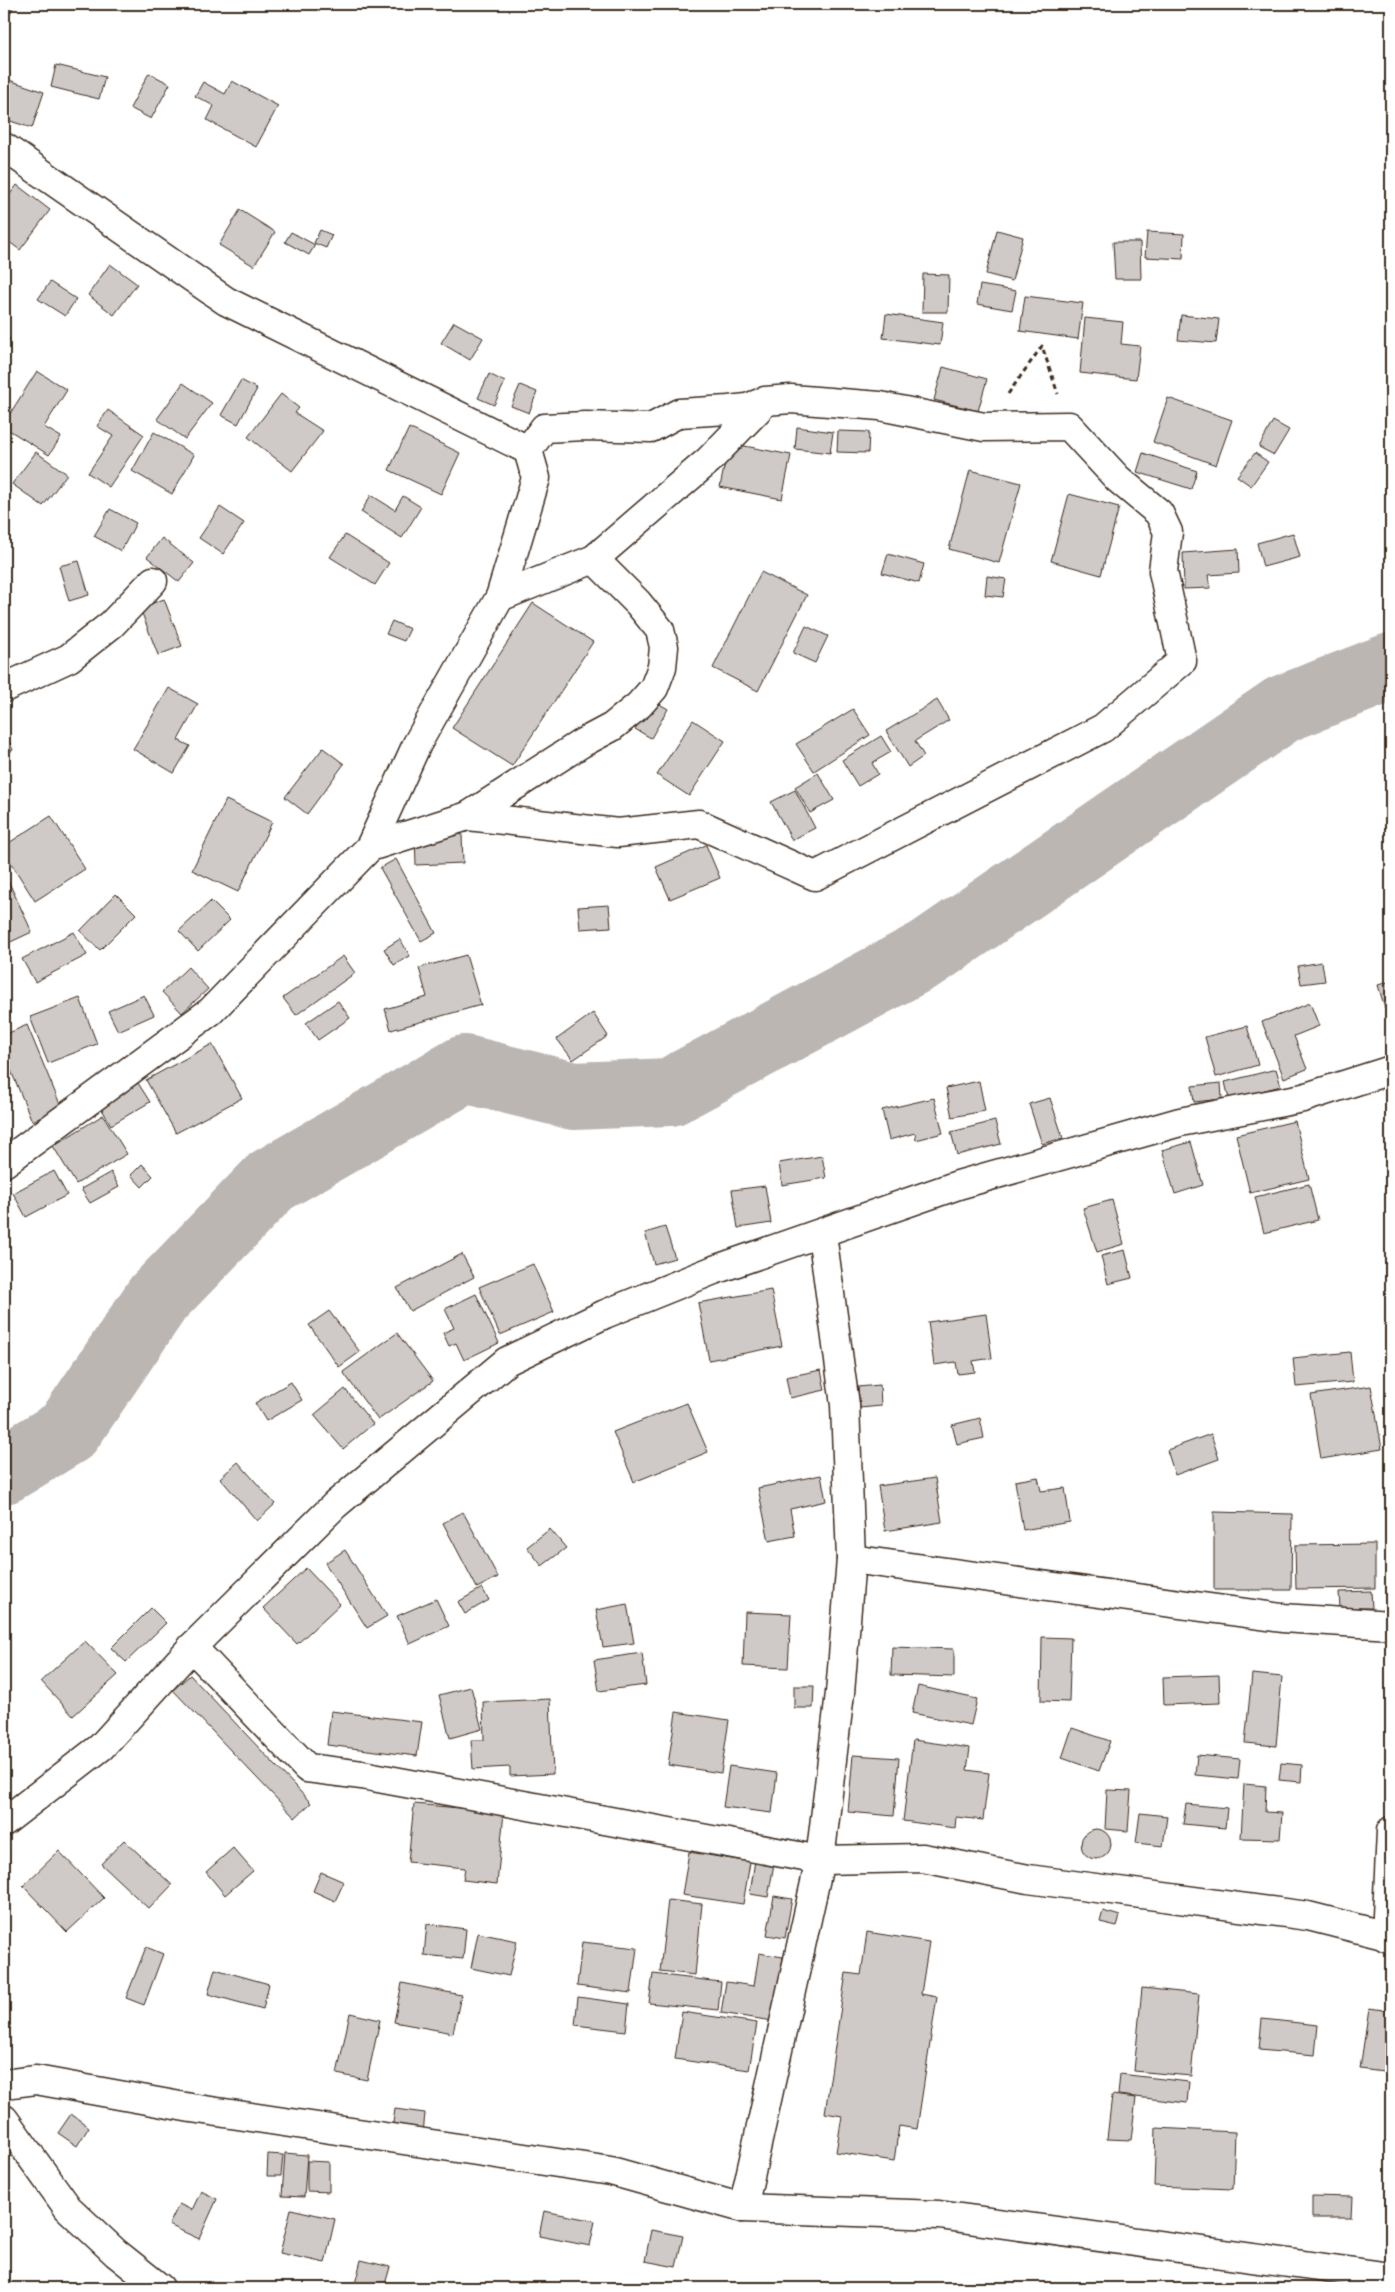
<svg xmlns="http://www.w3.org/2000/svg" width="1395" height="2292" font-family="'Architects Daughter',sans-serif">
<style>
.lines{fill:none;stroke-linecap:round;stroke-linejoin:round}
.river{stroke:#bcb6b3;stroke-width:68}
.building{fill:#cfcac7;stroke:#3b2a1e}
.minor-casing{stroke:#3b2a1e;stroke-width:31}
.path{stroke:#3b2a1e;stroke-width:3;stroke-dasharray:5 4;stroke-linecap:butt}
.minor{stroke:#fff;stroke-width:28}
</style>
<rect width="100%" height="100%" fill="#fff"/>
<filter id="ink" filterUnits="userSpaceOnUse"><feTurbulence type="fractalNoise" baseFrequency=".02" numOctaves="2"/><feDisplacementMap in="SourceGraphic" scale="10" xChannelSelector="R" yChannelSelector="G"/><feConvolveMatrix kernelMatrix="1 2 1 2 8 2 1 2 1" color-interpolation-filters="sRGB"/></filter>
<g filter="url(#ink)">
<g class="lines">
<polyline class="river" points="4,1470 68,1431 158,1298 271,1181 465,1069 574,1096 670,1092 928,953 1283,709 1391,667"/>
</g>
<g class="building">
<polygon points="4,4 14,4 4,29"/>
<polygon points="56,65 105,77 99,99 51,87"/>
<polygon points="149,73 170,84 151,119 130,108"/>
<polygon points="6,79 44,92 32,128 4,119 4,86"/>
<polygon points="232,81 278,106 256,147 207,120 214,106 195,96 203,82 225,94"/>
<polygon points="17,185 50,210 20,250 4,238 4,202"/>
<polygon points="240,210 275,232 254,266 219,245"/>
<polygon points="320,230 332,235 326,248 314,243"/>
<polygon points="997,230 1023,237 1012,281 986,274"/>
<polygon points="291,232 315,245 309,255 285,242"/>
<polygon points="1147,232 1184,234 1183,259 1145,257"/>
<polygon points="1113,242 1140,242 1141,279 1115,279"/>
<polygon points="110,264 137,284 114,315 88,295"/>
<polygon points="923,274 949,275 948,312 922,312"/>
<polygon points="50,282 76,299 65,316 38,299"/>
<polygon points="980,285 1016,291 1012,310 977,304"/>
<polygon points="1025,296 1083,303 1078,339 1020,331"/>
<polygon points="886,314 943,322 940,345 883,338"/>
<polygon points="1181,315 1219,319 1216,343 1178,340"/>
<polygon points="1085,318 1123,322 1121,344 1140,346 1136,379 1080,373"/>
<polygon points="454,322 483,338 470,360 441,343"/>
<polygon points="4,334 10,339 4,348"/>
<polygon points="943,367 987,379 978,411 934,400"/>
<polygon points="37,371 67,390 44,427 61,437 49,455 4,427 4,423"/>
<polygon points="489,374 505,382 494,405 478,398"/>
<polygon points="241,380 257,389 238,424 221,415"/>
<polygon points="183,383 212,403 185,439 157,419"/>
<polygon points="520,385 537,392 529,413 511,406"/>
<polygon points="281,394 299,408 295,413 323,431 292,471 248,437"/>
<polygon points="1168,398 1232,420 1216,465 1153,442"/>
<polygon points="108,410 144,435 109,487 88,473 113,436 97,426"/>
<polygon points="1273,421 1289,430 1274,455 1259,447"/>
<polygon points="797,427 833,432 830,453 795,449"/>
<polygon points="409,428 460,453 441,494 389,470"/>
<polygon points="838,431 869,432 868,453 837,452"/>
<polygon points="154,432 194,455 172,494 132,471"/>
<polygon points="729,443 791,455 782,499 720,487"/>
<polygon points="36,452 67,474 43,506 12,484"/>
<polygon points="1143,453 1197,471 1191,489 1137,472"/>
<polygon points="1255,453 1268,462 1251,486 1237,476"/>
<polygon points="970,470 1021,483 999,563 949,549"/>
<polygon points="1069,494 1119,507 1101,575 1051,561"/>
<polygon points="371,495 395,510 403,496 421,507 402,538 361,512"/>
<polygon points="220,507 244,523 223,554 199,538"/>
<polygon points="110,509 136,523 121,551 94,536"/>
<polygon points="1293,533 1300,557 1263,567 1257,543"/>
<polygon points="345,535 389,563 375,585 330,557"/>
<polygon points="162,538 194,563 179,582 147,557"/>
<polygon points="1238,549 1239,573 1208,575 1210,588 1184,589 1183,553"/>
<polygon points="888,554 924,564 919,583 882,573"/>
<polygon points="79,561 89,595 69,601 59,566"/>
<polygon points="761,572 807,595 758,691 713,668"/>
<polygon points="987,576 1006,579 1003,597 985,595"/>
<polygon points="164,599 182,646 158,655 140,608"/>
<polygon points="533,603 593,642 512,766 452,728"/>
<polygon points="392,621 410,629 404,641 386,634"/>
<polygon points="806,626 828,636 815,663 793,653"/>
<polygon points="169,688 198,704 178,740 190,746 174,773 133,749"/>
<polygon points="651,699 668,709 651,738 635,729"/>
<polygon points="937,700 949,720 915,741 924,756 908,767 886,731"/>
<polygon points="853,709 870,735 814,771 796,744"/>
<polygon points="693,720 725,741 689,796 657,775"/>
<polygon points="4,730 13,750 4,755"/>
<polygon points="881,736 891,752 872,763 878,774 858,786 842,760"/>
<polygon points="323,748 344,764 307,814 285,797"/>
<polygon points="818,773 834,800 810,813 795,787"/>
<polygon points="795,790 815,828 792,840 771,802"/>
<polygon points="226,800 272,822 238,892 192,870"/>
<polygon points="51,816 85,869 35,901 4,852 4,846"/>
<polygon points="462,834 463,863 416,865 415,836"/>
<polygon points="706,845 720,878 670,899 656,867"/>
<polygon points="396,859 436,933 421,941 380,868"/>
<polygon points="4,872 32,932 4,945"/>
<polygon points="116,894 136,914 100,950 80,931"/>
<polygon points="211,901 230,920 198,951 179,931"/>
<polygon points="609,905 611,927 580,929 578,907"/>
<polygon points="74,932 87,955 35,982 22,959"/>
<polygon points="400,939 410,956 394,965 384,949"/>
<polygon points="466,955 481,1005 391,1030 385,1009 427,997 419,968"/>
<polygon points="343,956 355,973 296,1015 283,998"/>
<polygon points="1322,962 1325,981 1301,984 1298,966"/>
<polygon points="188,967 208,989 182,1013 162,992"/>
<polygon points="1391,981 1391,1029 1378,985"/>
<polygon points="144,995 154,1015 118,1031 108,1011"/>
<polygon points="80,998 97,1044 48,1063 30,1017"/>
<polygon points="338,1001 350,1018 318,1040 306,1023"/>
<polygon points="1310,1003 1319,1026 1294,1036 1307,1069 1284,1078 1262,1022"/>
<polygon points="593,1013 608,1036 573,1060 557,1039"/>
<polygon points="27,1025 62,1109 32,1121 4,1054 4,1035"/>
<polygon points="1247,1026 1258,1065 1216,1077 1205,1037"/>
<polygon points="212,1044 242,1098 176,1133 146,1080"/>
<polygon points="1276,1069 1281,1086 1229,1099 1225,1082"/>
<polygon points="979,1081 985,1111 952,1117 946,1088"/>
<polygon points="138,1083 150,1102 111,1125 100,1106"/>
<polygon points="1221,1083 1222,1099 1194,1102 1192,1086"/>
<polygon points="934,1098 943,1133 916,1140 915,1133 889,1140 882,1110"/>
<polygon points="1050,1098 1063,1138 1042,1144 1029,1104"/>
<polygon points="103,1115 127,1154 76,1184 53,1146"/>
<polygon points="995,1121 1001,1144 957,1155 951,1132"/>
<polygon points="1295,1121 1309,1179 1250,1193 1236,1135"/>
<polygon points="1191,1142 1203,1185 1175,1194 1162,1150"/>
<polygon points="822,1156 826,1178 782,1185 779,1163"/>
<polygon points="142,1164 153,1176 142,1187 131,1175"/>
<polygon points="54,1171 67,1195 26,1217 13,1193"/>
<polygon points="111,1172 119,1187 90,1203 81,1189"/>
<polygon points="1309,1184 1318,1220 1264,1233 1255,1197"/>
<polygon points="765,1186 771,1223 738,1228 732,1190"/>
<polygon points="1112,1200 1124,1244 1097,1252 1083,1208"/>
<polygon points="665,1227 675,1258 654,1264 645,1233"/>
<polygon points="1125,1250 1132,1278 1108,1284 1101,1256"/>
<polygon points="462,1254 474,1277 410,1311 397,1288"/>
<polygon points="533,1264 554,1312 500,1335 479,1287"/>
<polygon points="771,1290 782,1346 709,1360 698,1303"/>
<polygon points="476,1294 499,1343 464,1360 456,1343 449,1346 443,1333 454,1328 445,1309"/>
<polygon points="329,1311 360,1352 339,1367 309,1325"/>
<polygon points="986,1314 992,1358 973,1361 975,1372 958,1374 956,1362 934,1365 928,1322"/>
<polygon points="397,1333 433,1381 378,1420 343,1372"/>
<polygon points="1350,1352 1353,1382 1296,1387 1293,1358"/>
<polygon points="821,1370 825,1390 790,1398 786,1377"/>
<polygon points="291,1382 302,1400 266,1421 255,1403"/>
<polygon points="880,1385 881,1406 860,1408 858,1387"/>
<polygon points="1371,1386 1382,1449 1321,1459 1311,1395"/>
<polygon points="345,1389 373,1424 343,1449 314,1415"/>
<polygon points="687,1403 708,1452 634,1482 613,1432"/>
<polygon points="980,1418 984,1438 957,1444 952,1425"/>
<polygon points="1211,1434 1219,1459 1175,1475 1167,1450"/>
<polygon points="238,1462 275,1504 257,1521 220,1478"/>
<polygon points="821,1475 826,1501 790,1509 795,1536 769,1541 758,1488"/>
<polygon points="1038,1477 1041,1491 1065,1488 1070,1522 1023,1530 1015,1481"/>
<polygon points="935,1478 942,1522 885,1531 878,1486"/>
<polygon points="463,1512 498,1577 477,1588 443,1523"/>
<polygon points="1214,1512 1292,1514 1291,1590 1214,1590"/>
<polygon points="550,1529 566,1548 542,1566 527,1547"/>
<polygon points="1375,1544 1375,1588 1296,1589 1295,1545"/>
<polygon points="345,1550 387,1616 367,1628 325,1563"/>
<polygon points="306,1568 340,1604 297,1644 263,1608"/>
<polygon points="482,1588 489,1600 465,1614 458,1602"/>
<polygon points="1371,1591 1372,1608 1340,1608 1339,1592"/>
<polygon points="436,1599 449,1626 410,1644 397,1616"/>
<polygon points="627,1604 634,1643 603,1647 596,1610"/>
<polygon points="151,1608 166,1623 126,1662 111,1648"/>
<polygon points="745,1612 791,1614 788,1668 743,1666"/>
<polygon points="1042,1637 1071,1638 1069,1702 1041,1701"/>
<polygon points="85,1641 118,1675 73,1716 41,1681"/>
<polygon points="892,1647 954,1649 954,1677 891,1675"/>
<polygon points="642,1653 646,1685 599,1691 594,1660"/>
<polygon points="1252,1674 1282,1677 1276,1746 1245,1743"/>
<polygon points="190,1675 311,1803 295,1818 173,1690"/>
<polygon points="1219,1675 1220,1703 1164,1705 1163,1677"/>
<polygon points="794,1686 814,1686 813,1708 794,1708"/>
<polygon points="918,1686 977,1699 971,1725 912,1713"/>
<polygon points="471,1687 482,1729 450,1738 439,1695"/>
<polygon points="550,1699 553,1774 510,1776 510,1767 473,1769 471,1740 484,1740 483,1702"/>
<polygon points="331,1711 422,1722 417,1756 327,1745"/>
<polygon points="676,1712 729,1720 721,1773 668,1765"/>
<polygon points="1072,1728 1110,1741 1099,1771 1062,1758"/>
<polygon points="913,1740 970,1748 967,1770 989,1773 983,1820 956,1817 955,1828 903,1821"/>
<polygon points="853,1755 899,1758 894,1816 848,1812"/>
<polygon points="1197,1755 1240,1759 1238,1779 1195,1775"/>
<polygon points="1281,1763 1302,1765 1301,1782 1279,1780"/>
<polygon points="729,1766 777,1773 772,1813 723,1807"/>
<polygon points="1244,1784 1266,1786 1265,1812 1282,1813 1280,1839 1241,1838"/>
<polygon points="1107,1790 1131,1791 1128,1831 1105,1829"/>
<polygon points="414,1804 504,1812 497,1884 463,1880 465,1868 408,1862"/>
<polygon points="1186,1804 1227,1808 1225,1828 1183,1824"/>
<polygon points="1140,1813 1167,1816 1163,1846 1136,1843"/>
<circle cx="1096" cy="1844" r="15"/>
<polygon points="124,1840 172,1885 149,1909 101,1864"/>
<polygon points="233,1848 253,1871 225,1895 206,1872"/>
<polygon points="59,1851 104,1898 67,1932 23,1886"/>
<polygon points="689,1852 750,1862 743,1904 682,1895"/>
<polygon points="755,1860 774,1864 768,1897 750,1894"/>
<polygon points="321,1872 344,1882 335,1901 313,1891"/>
<polygon points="774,1896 792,1899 785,1938 767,1935"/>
<polygon points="668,1900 702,1904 695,1975 660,1971"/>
<polygon points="1103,1911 1120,1916 1117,1926 1100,1922"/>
<polygon points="427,1924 466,1929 463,1959 424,1955"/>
<polygon points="867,1932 929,1942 921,1994 937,1997 917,2129 899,2126 894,2161 836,2152 842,2116 825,2113 846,1973 861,1975"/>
<polygon points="478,1933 517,1941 509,1976 471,1968"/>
<polygon points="582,1942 637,1948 631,1993 577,1986"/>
<polygon points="146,1947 163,1954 144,2005 126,1998"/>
<polygon points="759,1953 783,1957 773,2021 721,2013 726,1982 754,1986"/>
<polygon points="215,1969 269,1984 263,2009 208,1994"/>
<polygon points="653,1974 721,1982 718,2010 649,2003"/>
<polygon points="402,1983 461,1995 453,2033 394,2022"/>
<polygon points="1142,1988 1199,1994 1191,2076 1134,2071"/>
<polygon points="578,1997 629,2004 626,2031 575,2025"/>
<polygon points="1369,2008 1391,2011 1391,2073 1360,2069"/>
<polygon points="682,2012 757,2023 749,2070 675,2059"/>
<polygon points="350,2013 380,2020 367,2080 337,2074"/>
<polygon points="1262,2019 1318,2025 1315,2055 1259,2050"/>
<polygon points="1120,2074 1189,2082 1187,2103 1118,2095"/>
<polygon points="1112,2095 1136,2098 1131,2140 1107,2139"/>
<polygon points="395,2109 425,2113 423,2134 392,2130"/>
<polygon points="71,2114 89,2127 77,2146 58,2133"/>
<polygon points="1156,2128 1235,2132 1233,2189 1154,2186"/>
<polygon points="285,2153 307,2155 304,2197 282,2196"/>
<polygon points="268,2154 283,2155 281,2176 267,2176"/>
<polygon points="307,2161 329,2162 329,2192 307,2191"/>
<polygon points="201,2191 217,2199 199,2239 169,2225 179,2204 192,2210"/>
<polygon points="1312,2196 1352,2197 1351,2218 1312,2218"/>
<polygon points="291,2209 335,2219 325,2263 280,2253"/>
<polygon points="544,2211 595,2221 590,2246 539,2236"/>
<polygon points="651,2230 683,2236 676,2267 645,2261"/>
<polygon points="361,2260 390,2267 384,2288 354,2288"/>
</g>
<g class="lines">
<g class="minor-casing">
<g id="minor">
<polyline points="4,147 226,301 528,450 536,478 500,597"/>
<polyline points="4,688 69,658 112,624 153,581"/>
<polyline points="468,816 618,833 699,824 815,876 1103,728 1182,661 1163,571 1168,532 1159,513 1118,479 1069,426 984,427 880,406 791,399 765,401 747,408 728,410 679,413 651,428 585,426 544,428 528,450"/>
<polyline points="370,847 468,816 582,743 612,727 639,705 654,688 662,667 664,647 660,630 638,603 594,559"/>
<polyline points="4,1163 211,1011 370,847 417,744 500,597 594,559 709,460 765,402"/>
<polyline points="851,1559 1282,1618 1391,1625"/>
<polyline points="192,1647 307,1768 362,1775 820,1860 923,1858 1028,1879 1308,1916 1391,1937"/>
<polyline points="4,1822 101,1747 192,1647 335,1505 507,1361 605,1314 714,1270 958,1185 1180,1122 1303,1098 1391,1070"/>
<polyline points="1386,1937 1391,1831"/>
<polyline points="4,2084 36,2080 191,2108 611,2171 743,2208 939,2215 1391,2277"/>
<polyline points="4,2119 68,2208 116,2253 160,2288"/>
<polyline points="743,2208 820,1860 840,1693 851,1559 845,1405 822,1234"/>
</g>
</g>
<polyline class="path" points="1008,394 1042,346 1058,394"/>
<use href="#minor" class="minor"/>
</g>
</g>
<rect width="1395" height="2292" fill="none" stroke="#fff" stroke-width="20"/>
<rect x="10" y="10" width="1375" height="2272" fill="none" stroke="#3b2a1e" stroke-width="2" filter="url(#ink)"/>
</svg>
